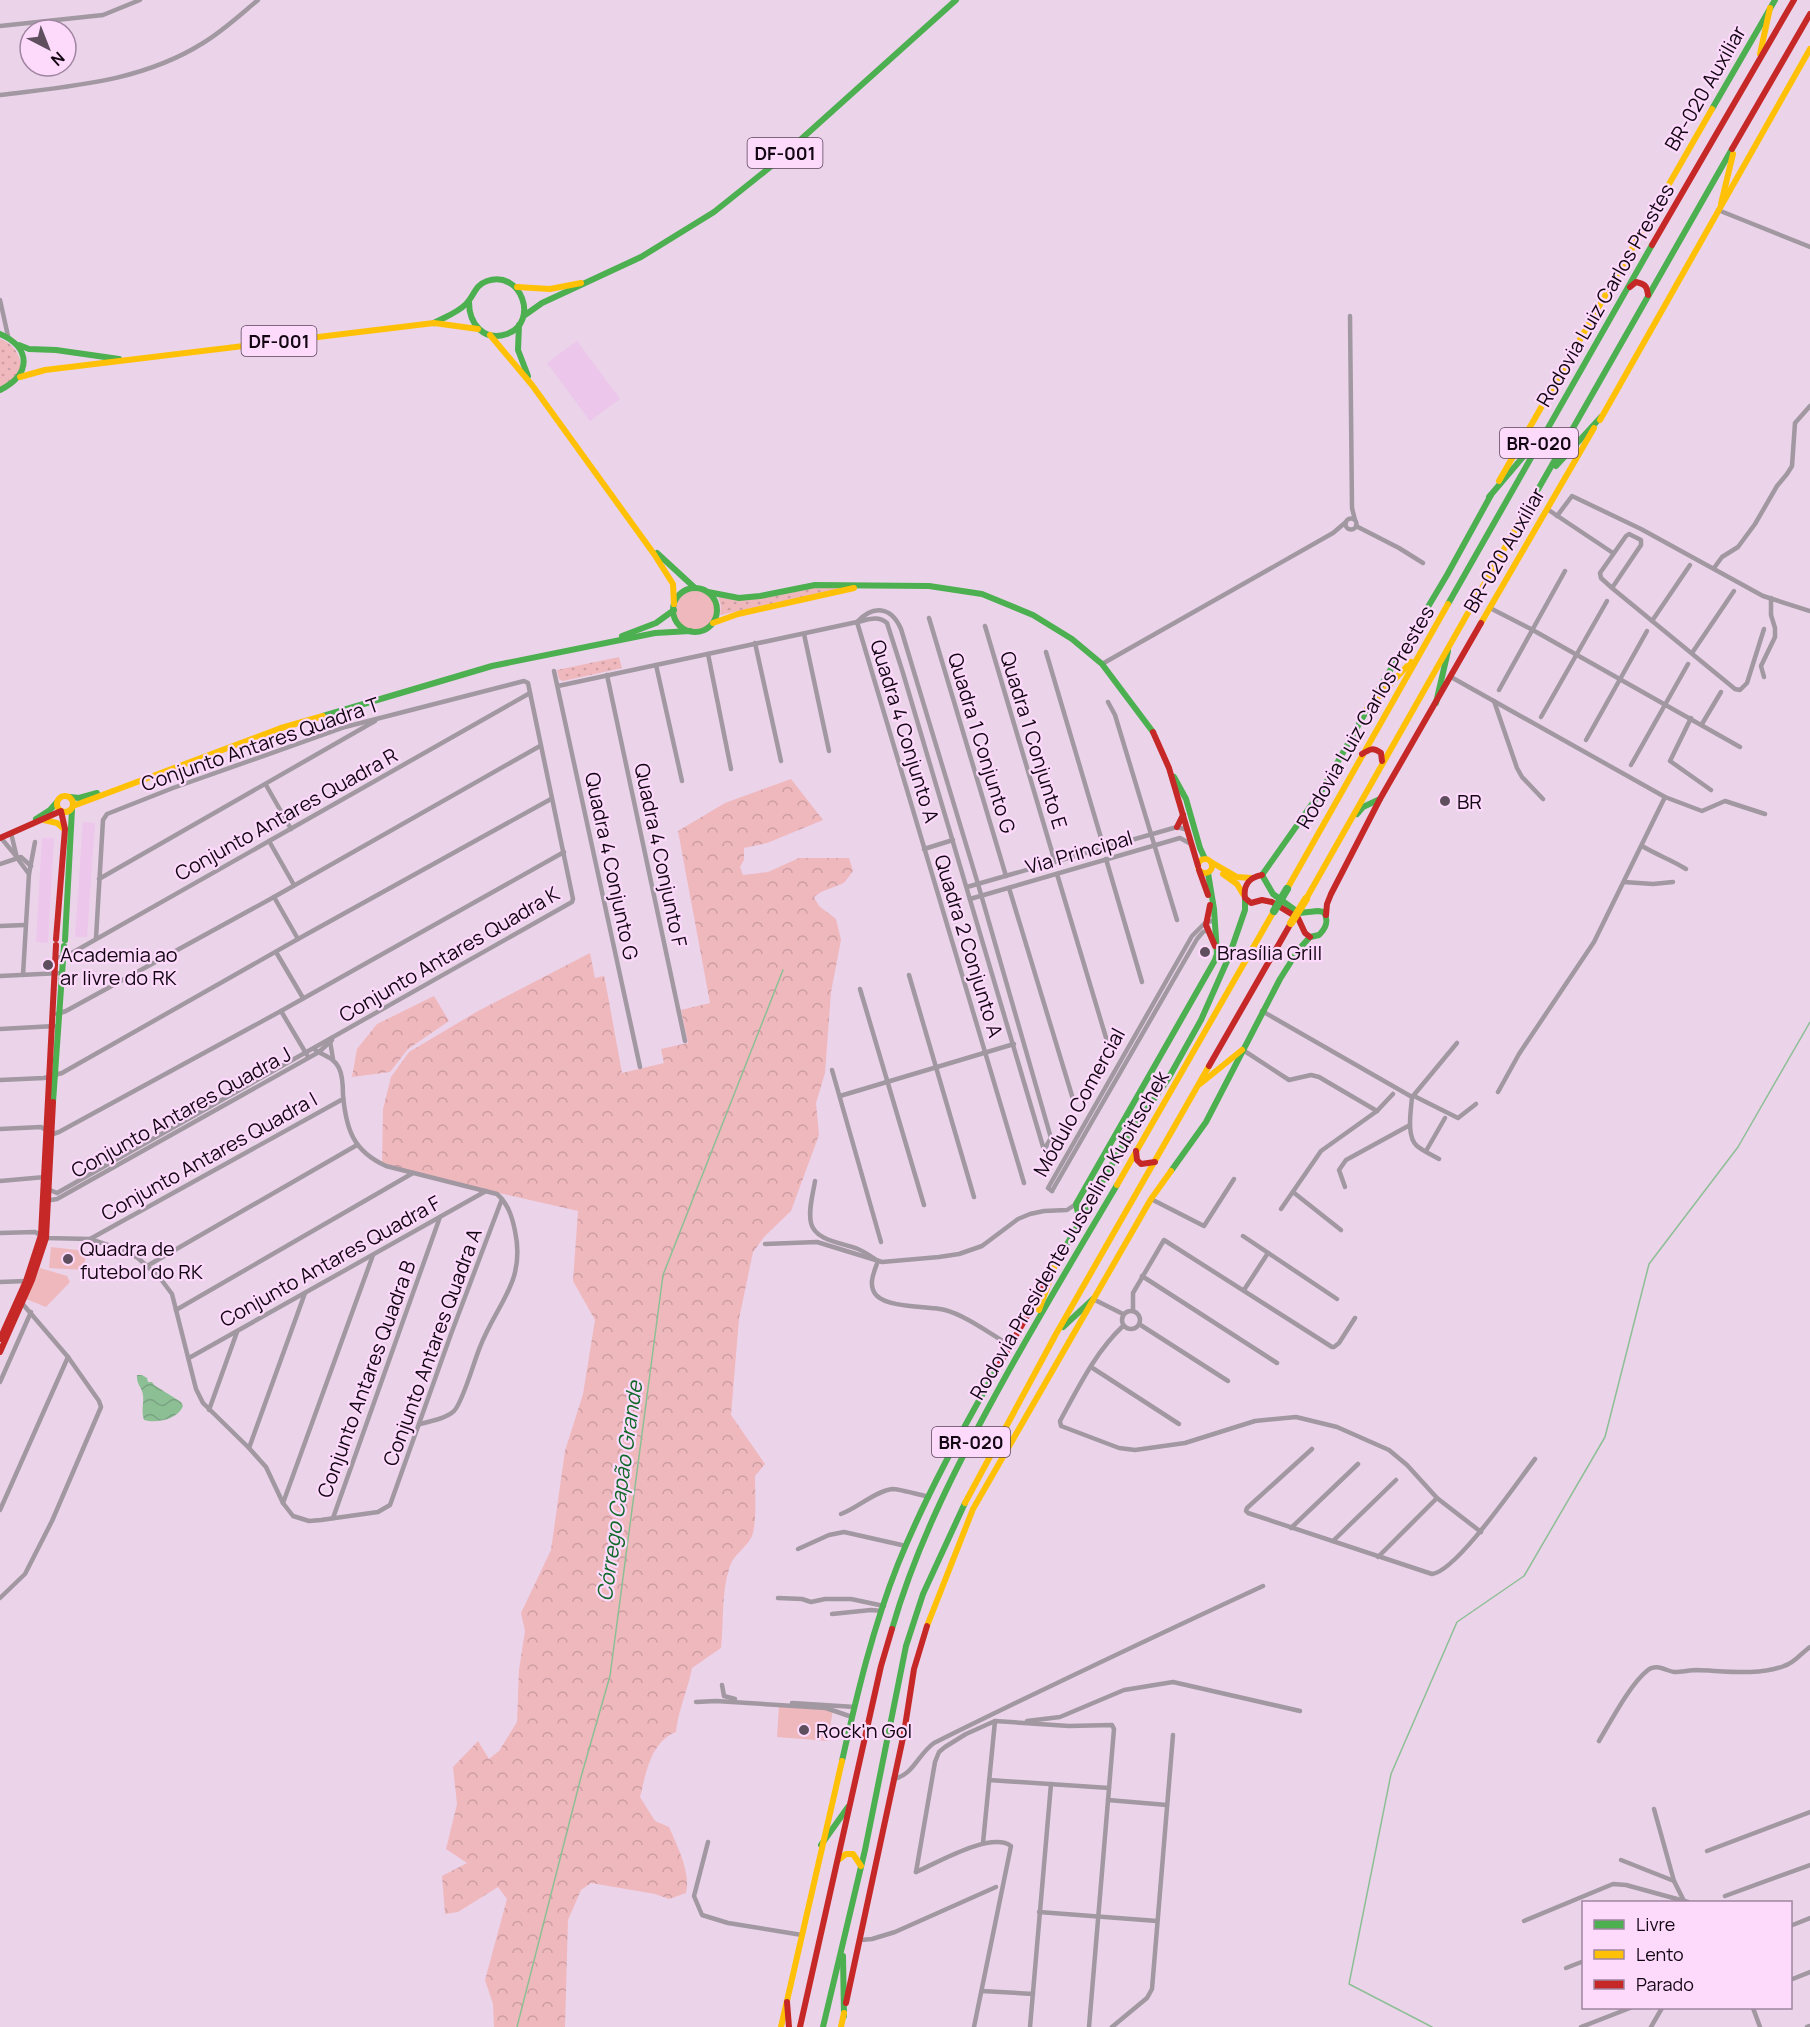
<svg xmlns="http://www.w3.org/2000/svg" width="1810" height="2027" font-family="Manrope,sans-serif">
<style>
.built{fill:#ecc6eb}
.grass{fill:url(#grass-dots)}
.forest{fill:url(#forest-crowns)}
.green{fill:#efb8bd}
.water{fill:url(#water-waves)}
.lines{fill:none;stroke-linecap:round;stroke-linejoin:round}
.stream{stroke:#8dbf95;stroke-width:1.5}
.street{stroke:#a198a1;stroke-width:4.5}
.fast{stroke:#4caf50;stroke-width:6}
.slow{stroke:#ffc107;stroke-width:6}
.jam{stroke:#c62828;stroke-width:6}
.fast-bridge{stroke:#4caf50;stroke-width:8}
.slow-bridge{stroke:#ffc107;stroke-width:8}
.poi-dot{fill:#5f4e5e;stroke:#fdd9fc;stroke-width:2}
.labels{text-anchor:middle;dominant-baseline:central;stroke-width:4.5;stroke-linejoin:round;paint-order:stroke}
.shield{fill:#fdd9fc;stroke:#594559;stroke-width:1.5}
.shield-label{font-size:18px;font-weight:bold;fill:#130613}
.street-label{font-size:20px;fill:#130613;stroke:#fdd9fc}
.poi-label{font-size:20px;fill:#130613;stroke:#fdd9fc;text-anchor:start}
.water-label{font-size:21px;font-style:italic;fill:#116928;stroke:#fdd9fc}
</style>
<defs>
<pattern id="grass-dots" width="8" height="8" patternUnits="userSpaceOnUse" patternTransform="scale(1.5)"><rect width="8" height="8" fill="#efb8bd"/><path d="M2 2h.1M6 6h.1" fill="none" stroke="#cc9da2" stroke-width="1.8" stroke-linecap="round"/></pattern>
<pattern id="forest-crowns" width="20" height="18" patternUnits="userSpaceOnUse" patternTransform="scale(1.5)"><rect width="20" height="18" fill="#efb8bd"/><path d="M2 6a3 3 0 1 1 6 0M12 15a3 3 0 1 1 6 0" fill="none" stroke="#cc9da2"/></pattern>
<pattern id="water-waves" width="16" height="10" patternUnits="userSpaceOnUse" patternTransform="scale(1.5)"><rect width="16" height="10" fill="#8dbf95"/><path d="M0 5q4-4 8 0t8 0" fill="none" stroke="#79a380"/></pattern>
</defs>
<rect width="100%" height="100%" fill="#ebd3ea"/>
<g class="built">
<polygon points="577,341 620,399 590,421 547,363"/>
<polygon points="83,822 95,823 87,937 75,937"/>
<polygon points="42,838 54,838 48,943 36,942"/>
</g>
<g class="grass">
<path d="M0,339c17,5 29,28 13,42 -4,3 -9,5 -13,8z"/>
<polygon points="812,586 854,586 720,615 721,606 718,596 730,599"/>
<polygon points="619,657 622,668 563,681 559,679 557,670"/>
</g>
<g class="forest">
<path d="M791,779l32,41 -56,23 -23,5v12l-4,7 3,8 25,-3 31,-14h50l4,13 -9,12 -23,9 -7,5 5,9 17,13 5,21 -10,52 -6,81 -9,30 3,32 -28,76 -26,25 -12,16 -14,67 -8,96 34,49 -10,12c0,15 2,47 -3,60 -5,11 -18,18 -22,30 -9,26 -6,54 -9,82l-29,20c-4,22 -14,42 -16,64 -26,10 -30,42 -36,65l15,24 14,6c8,19 22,45 17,66l-17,6 -14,-5 -64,-11 -10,7 -13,30 -3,107h-71l-1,-23 -8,-24 22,-81 -9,-12 -40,25 -13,2 -3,-38 25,-13 -21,-14 11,-45 -4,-37 25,-26 11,18 10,-8 18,-29 2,-52 6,-39 -4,-18 30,-63 14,-99 18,-57 12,-74 -22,-39 5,-70 -196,-45 1,-57 8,-32 18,-25 69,-41 112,-58 5,25 9,-2 2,9 16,88 42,-10 -3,-14 27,-6 -7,-33 29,-7 -32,-172 47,-28z"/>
<polygon points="434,996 449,1021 408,1049 390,1072 352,1077 357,1049 377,1024"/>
</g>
<g class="green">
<circle cx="695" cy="610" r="20"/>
<polygon points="51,1247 86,1251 84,1270 49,1268"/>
<polygon points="40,1268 67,1276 70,1282 46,1307 26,1299"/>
<polygon points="779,1705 833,1709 828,1741 777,1737"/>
</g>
<path class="water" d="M137,1375h5l5,3 1,4h4l2,3 27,17 2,4c-5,13 -26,18 -39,14 -3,-9 0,-17 -1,-25 -1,-8 -7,-11 -6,-20z"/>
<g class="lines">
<g class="stream">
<polyline points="517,2027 581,1777 610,1676 663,1275 783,970"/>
<polyline points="1432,2027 1349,1984 1391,1774 1457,1622 1524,1576 1605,1437 1649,1264 1738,1147 1810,1022"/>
</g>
<g class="street">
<polyline points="0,26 103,15 140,0"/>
<path d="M0,95c71,-9 141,-13 203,-52 20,-12 37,-28 55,-43"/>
<polyline points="1718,210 1810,247"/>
<polyline points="0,300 8,336"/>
<polyline points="1350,316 1352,508 1355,520"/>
<polyline points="1547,509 1613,553"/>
<polyline points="1557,516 1572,496 1641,529 1763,596 1810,611"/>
<circle cx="1351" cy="524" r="5.5"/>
<polyline points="1356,526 1399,548 1423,563"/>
<polyline points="1714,568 1722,557 1738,547 1755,524 1777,486 1787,474 1792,466 1795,423 1810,406"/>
<polyline points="1612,588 1641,545 1641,540 1629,534 1626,536 1600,573 1601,578 1612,588 1735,689 1740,690 1747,683 1764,629"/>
<polyline points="1490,608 1531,629 1740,747"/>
<polyline points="929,618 1006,876"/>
<polyline points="1652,621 1690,565"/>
<polyline points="857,622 1024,1183"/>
<polyline points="985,626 1055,862"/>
<polyline points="804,634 829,751"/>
<polyline points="755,643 781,761"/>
<polyline points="1046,652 1104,848"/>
<polyline points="1692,653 1734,591"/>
<polyline points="708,654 731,769"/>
<polyline points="1102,664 1333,533 1346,522"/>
<polyline points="656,665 682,781"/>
<polyline points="554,671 640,1067"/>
<polyline points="607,675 685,1041"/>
<polyline points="1451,677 1665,797 1702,811 1725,801 1765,814"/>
<polyline points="1764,677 1761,666 1775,637 1775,628 1771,615 1771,598"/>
<path d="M558,686l299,-64c11,-2 20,-7 30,1l16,50 141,477 7,-12 -73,-254 -77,-255c-10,-23 -28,-24 -44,-7"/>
<polyline points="1499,690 1565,571"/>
<polyline points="1494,701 1517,768 1522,777 1543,799"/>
<polyline points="1108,702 1115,715 1177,920"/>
<polyline points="1541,717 1607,601"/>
<polyline points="1691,718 1670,761 1711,790"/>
<polyline points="1702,724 1721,692"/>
<polyline points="1586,740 1647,631"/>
<polyline points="1631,765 1688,664"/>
<polyline points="266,785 291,829"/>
<polyline points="11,833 17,858 29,874"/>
<polyline points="1,838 16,856"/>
<polyline points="269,841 294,885"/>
<path d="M1642,846c15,9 30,14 44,23"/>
<polyline points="924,849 953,840"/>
<polyline points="1106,859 1142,982"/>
<polyline points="0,864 21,857 31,866"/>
<polyline points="1057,874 1107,1041"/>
<polyline points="99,879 375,721"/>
<polyline points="1624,882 1653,884 1673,882"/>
<polyline points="967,887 1177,827 1188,830"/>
<polyline points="1009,888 1073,1099"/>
<polyline points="274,897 298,939"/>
<polyline points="970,899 1180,838 1191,844"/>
<polyline points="0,926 25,925"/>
<polyline points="276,952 303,998"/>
<polyline points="56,957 63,958 530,693"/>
<polyline points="23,975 29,874 35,842"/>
<polyline points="909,975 974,1197"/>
<polyline points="0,976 61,973"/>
<polyline points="860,989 924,1205"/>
<polyline points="281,1011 307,1055"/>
<path d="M1262,1011l150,86c-1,14 -6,39 5,49 6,5 15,9 22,13"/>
<polyline points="57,1014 66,1011 274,897 540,746"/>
<polyline points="0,1029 55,1026"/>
<polyline points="330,1041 333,1059"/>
<path d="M314,1049c9,7 20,8 25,19 4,8 4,18 4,27 3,34 10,56 43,71l111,28c11,10 15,22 18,37 11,51 -18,72 -35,116 -6,14 -17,55 -26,64 -8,8 -24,10 -34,13"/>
<polyline points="1243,1050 1289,1080 1311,1075 1319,1077 1377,1111"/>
<polyline points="832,1070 881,1242"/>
<polyline points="0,1080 44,1078 62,1073 298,939 551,799"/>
<polyline points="1498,1092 1519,1054 1594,942 1665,797"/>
<polyline points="840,1096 1014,1044"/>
<polyline points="1413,1096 1457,1043"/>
<polyline points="1414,1096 1458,1118 1476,1104"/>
<polyline points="0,1129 41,1127 53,1134 59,1132 281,1011 564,852"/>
<polyline points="1426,1151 1445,1118"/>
<polyline points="0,1181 45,1177"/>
<path d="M815,1181c-2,13 -7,29 -4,42 4,18 32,20 47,26 7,3 14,8 20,12 -4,11 -11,25 -1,35 13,12 50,10 68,14 22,6 45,24 65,35"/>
<polyline points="1345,1187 1339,1170 1346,1160 1410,1125"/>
<polyline points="50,1190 57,1193 572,902 573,899 528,683 524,681 345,727 173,788 107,814 103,820 96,938"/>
<polyline points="1052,1191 1048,1188 1192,936 1206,922 1213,921"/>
<polyline points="1052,1191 1197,939 1203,932 1208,930"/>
<polyline points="1293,1192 1341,1230"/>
<polyline points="1151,1199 1204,1226 1234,1179"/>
<polyline points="45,1201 57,1199 319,1052 332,1040"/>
<polyline points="1281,1209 1321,1151 1377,1111 1393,1094"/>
<polyline points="0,1233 35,1232 46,1238 90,1239 128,1252 138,1258 160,1278 172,1294 196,1389 203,1403 249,1448 266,1467 283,1503 293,1516 309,1521 321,1520 378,1512 390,1505 451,1334 502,1199"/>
<polyline points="1243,1236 1337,1299"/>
<polyline points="90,1239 343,1099"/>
<polyline points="765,1244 817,1242 882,1262 939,1257 959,1254 982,1246 1018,1219 1030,1214 1044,1211 1067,1210 1076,1204"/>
<polyline points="147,1266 357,1145"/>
<polyline points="1142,1276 1277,1363"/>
<polyline points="0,1282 26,1281"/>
<polyline points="1244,1290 1268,1253"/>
<polyline points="1093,1299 1123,1314"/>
<polyline points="176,1310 413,1173"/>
<circle cx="1131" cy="1320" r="9"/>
<polyline points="1133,1311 1133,1293 1164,1240 1332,1347 1334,1347 1339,1343 1355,1318"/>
<polyline points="1139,1324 1228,1381"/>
<path d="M1123,1326c-27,25 -45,62 -63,95l1,5 58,22 16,2 50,-7 70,-22 41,-4 41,10 52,23 18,15 30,33 44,34"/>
<polyline points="189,1358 486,1191"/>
<polyline points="1091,1367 1179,1424"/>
<polyline points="0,1382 31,1312"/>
<polyline points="209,1410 237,1332"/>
<polyline points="249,1448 305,1293"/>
<path d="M1312,1449l-65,59 -1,3 2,2 184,61c25,-3 86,-93 103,-115"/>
<polyline points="283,1503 373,1255"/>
<polyline points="0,1510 68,1357"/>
<path d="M841,1514c16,-6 35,-23 51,-25 8,0 28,6 37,8"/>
<polyline points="333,1518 440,1217"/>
<polyline points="1291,1528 1358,1464"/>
<polyline points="1333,1541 1396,1480"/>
<polyline points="798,1549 829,1535 844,1532 906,1546"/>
<polyline points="1378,1557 1437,1498"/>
<polyline points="0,1598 25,1574 52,1521 101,1407 99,1401 68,1357 21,1302"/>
<polyline points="778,1598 802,1599 811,1602 825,1599 851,1599 884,1606"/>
<polyline points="832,1614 871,1610 882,1611"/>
<polyline points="722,1685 724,1696 735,1699"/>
<polyline points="696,1702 716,1701 826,1708 852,1717"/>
<polyline points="792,1703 855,1707"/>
<polyline points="1027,1721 1060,1717 1124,1690 1173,1682 1300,1711"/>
<path d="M1599,1741c12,-20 31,-57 49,-71 9,-7 18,1 26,2 8,0 16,-2 23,-2 28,1 61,6 87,-4 11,-3 17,-13 26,-19"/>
<path d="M893,1779c20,-3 25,-25 41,-36 109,-54 219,-106 329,-157"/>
<polyline points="989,1780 1109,1788"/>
<polyline points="1108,1800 1167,1805"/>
<polyline points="1654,1809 1674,1881 1684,1901"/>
<polyline points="708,1842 694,1896 702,1915 728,1923 802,1935"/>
<polyline points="983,1843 995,1721"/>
<polyline points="1707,1851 1810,1812"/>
<polyline points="1621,1860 1674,1881"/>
<polyline points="916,1872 935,1762 939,1752 945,1747 966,1734 995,1721 1069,1726 1112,1725 1114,1729 1089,2027"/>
<path d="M916,1872c21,-9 75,-41 95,-26l-37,181"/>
<polyline points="1725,1896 1810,1865"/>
<polyline points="1039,1912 1157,1921"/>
<polyline points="1524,1921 1613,1884 1626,1885 1688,1902"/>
<polyline points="1790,1926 1810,1918"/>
<polyline points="861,1940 872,1939 895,1932 996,1887"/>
<polyline points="1566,1968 1584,1961"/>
<polyline points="1790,1980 1810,1972"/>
<polyline points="982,1991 1033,1994"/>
<polyline points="1753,2008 1760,2027"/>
<polyline points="1030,2027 1051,1784"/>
<polyline points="1112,2027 1147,1998 1152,1989 1173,1735"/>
<polyline points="1581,2027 1630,2008"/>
<polyline points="1651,2027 1662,2008"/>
<polyline points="1807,2027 1810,2026"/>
</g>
<g class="fast">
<polyline points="1712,109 1775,0"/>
<polyline points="525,315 542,303 641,257 714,212 769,168 956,0"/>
<path d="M434,323c11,-6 23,-10 32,-19 8,-8 9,-19 21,-23 34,-12 53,41 20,53 -23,8 -38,-10 -38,-32"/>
<polyline points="519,325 518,350 528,376"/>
<path d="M0,334c32,14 31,41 0,56"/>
<polyline points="19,345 29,349 56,350 119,359"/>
<polyline points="1556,466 1601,417"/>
<polyline points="1489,497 1534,444"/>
<polyline points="1524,514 1732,149"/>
<polyline points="657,553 695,588"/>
<circle cx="695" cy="610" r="22"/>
<polyline points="708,592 739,598 760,596 815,585 929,586 982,594 1033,615 1072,639 1102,664 1153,732"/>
<polyline points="1448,604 1652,245"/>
<polyline points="622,636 656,623 674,610"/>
<polyline points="1373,699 1447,575 1491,495"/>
<polyline points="1436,703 1448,651"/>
<polyline points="323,716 492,666 655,633 690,631"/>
<polyline points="1174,777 1186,799 1200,848 1205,859"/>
<polyline points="70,797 79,798 97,793"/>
<polyline points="1357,814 1363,807 1380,799"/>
<polyline points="36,819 50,810 57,802"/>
<polyline points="1262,875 1322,790 1368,708"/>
<polyline points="65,940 72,809"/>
<polyline points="53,1102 64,946"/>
<path d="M1171,1171l35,-49 74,-143 19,-30 11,-12 9,-2c7,-7 10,-14 5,-23l-6,-1 -19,2 -26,-19 -11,-19"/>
<polyline points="1080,1222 1076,1204 1215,960 1217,954 1214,909 1208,873"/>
<polyline points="1052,1271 1128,1136 1168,1079 1201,1020 1228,959 1245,910 1245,898"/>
<polyline points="1063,1327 1093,1299"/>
<path d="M892,1629c25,-87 67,-168 110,-246 37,-67 76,-132 115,-198"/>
<path d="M842,1761c15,-67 31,-134 56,-197 28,-69 64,-134 101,-199"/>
<polyline points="821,1845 848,1807"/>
<polyline points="843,1956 844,2016"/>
<polyline points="823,2027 865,1850 906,1646 923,1594 965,1503"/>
</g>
<g class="slow">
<polyline points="1760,54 1770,8"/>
<polyline points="1721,204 1733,154"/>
<polyline points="517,287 550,289 581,283"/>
<polyline points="490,335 532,385 654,554 673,584 674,604"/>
<polyline points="20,377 45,370 434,323 478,329"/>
<polyline points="1600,420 1810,49"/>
<polyline points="1499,481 1712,109"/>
<polyline points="713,623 738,614 854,588"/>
<polyline points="1481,623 1594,428"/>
<polyline points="1367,709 1411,662"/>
<circle cx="65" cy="804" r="8"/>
<polyline points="73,806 281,728 323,716"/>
<polyline points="44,820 57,823 64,829"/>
<circle cx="1205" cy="866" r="7"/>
<polyline points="1211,862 1237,877 1251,878"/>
<polyline points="1223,874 1237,884 1243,894"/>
<polyline points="1287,889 1448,604"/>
<polyline points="1306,899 1524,514"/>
<polyline points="1200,1084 1242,1050"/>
<polyline points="1117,1185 1274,911"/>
<polyline points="1039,1310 1054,1268"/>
<polyline points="965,1503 1056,1334 1209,1066"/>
<polyline points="927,1626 973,1509 1151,1199 1171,1171"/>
<polyline points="838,1860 846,1854 853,1854 861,1866"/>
<polyline points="781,2027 842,1761"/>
<polyline points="841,2027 844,2013"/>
</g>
<g class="jam">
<polyline points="1732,149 1810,14"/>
<polyline points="1652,245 1794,0"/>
<path d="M1630,287l6,-5c9,2 11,4 12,13"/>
<polyline points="1153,732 1169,768 1198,866"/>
<path d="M1362,754c8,-5 11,-7 19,-1l1,8"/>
<polyline points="1177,827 1183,815"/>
<polyline points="0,838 61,811 65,829 56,939"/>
<polyline points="1199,870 1208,895"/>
<path d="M1262,875c-12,2 -19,10 -17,23l6,5 11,-3 10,2 26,16 7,15 5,4"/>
<polyline points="1210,905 1206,925 1215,946"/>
<polyline points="1326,915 1327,904 1331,894 1380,799 1481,623"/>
<polyline points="1209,1066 1291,923"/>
<polyline points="1136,1151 1137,1160 1141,1164 1155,1162"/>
<polyline points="0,1339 26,1281 41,1235 56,945"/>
<polyline points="0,1352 32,1280 46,1238 53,1102"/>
<polyline points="999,1365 1046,1283"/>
<polyline points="787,2002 789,2027"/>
<polyline points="846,2003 904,1733 914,1669 927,1626"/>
<polyline points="800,2027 881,1666 892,1629"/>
</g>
<polyline class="fast-bridge" points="1274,911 1287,889"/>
<polyline class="slow-bridge" points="1291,923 1306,899"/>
</g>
<g class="poi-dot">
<circle cx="1445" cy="801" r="6"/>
<circle cx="1205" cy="952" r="6"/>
<circle cx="48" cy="965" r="6"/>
<circle cx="68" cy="1259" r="6"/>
<circle cx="804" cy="1730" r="6"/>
</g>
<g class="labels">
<g class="shield">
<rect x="747.5" y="138" width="75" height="30" rx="4.5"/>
<rect x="241.5" y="326" width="75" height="30" rx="4.5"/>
<rect x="1500" y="428" width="78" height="30" rx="4.5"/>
<rect x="932" y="1427" width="78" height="30" rx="4.5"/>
</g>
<g class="shield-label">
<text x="785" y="153">DF-001</text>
<text x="279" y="341">DF-001</text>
<text x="1539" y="443">BR-020</text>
<text x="971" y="1442">BR-020</text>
</g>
<g class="street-label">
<text transform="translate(1705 88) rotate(-60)">BR-020 Auxiliar</text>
<text transform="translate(1605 295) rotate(-60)">Rodovia Luiz Carlos Prestes</text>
<text transform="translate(1504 550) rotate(-60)">BR-020 Auxiliar</text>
<text transform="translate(1365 717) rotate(-60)">Rodovia Luiz Carlos Prestes</text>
<text transform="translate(905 731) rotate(73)">Quadra 4 Conjunto A</text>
<text transform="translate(1034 740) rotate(73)">Quadra 1 Conjunto E</text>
<text transform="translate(982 743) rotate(73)">Quadra 1 Conjunto G</text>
<text transform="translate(260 744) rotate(-19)">Conjunto Antares Quadra T</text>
<text transform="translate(286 814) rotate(-29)">Conjunto Antares Quadra R</text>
<text transform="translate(1079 852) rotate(-16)">Via Principal</text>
<text transform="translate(661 855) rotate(78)">Quadra 4 Conjunto F</text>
<text transform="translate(612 866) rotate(78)">Quadra 4 Conjunto G</text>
<text transform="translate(969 946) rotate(73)">Quadra 2 Conjunto A</text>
<text transform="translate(449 954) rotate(-30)">Conjunto Antares Quadra K</text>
<text transform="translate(1079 1102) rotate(-61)">Módulo Comercial</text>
<text transform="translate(181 1112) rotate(-29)">Conjunto Antares Quadra J</text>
<text transform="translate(209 1156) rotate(-29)">Conjunto Antares Quadra I</text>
<text transform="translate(1069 1235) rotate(-60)">Rodovia Presidente Juscelino Kubitschek</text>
<text transform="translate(330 1261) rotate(-29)">Conjunto Antares Quadra F</text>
<text transform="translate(432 1347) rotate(-70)">Conjunto Antares Quadra A</text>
<text transform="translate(366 1379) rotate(-70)">Conjunto Antares Quadra B</text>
</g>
<g class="poi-label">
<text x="1457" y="801">BR</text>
<text x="1217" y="952">Brasília Grill</text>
<text x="60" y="954">Academia ao<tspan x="60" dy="23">ar livre do RK</tspan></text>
<text x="80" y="1248">Quadra de<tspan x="80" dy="23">futebol do RK</tspan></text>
<text x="816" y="1730">Rock'n Gol</text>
</g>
<g class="water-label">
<text transform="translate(619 1491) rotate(-82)">Córrego Capão Grande</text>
</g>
</g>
<rect x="1582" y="1901" width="210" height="108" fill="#fdd9fc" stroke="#9f859f" stroke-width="1.5"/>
<rect x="1594" y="1920" width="30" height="9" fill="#4caf50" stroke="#9f859f" stroke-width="1.5"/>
<text x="1636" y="1931" font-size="18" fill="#130613">Livre</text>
<rect x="1594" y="1950" width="30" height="9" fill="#ffc107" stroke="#9f859f" stroke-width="1.5"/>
<text x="1636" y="1961" font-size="18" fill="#130613">Lento</text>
<rect x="1594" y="1980" width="30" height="9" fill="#c62828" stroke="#9f859f" stroke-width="1.5"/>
<text x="1636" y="1991" font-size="18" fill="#130613">Parado</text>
<g transform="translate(48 48) rotate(138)"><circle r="28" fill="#fdd9fc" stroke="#9f859f" stroke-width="1.5"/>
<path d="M0-4.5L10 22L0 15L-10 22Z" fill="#5f4e5e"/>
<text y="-9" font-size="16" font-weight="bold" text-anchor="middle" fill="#130613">N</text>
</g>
</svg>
